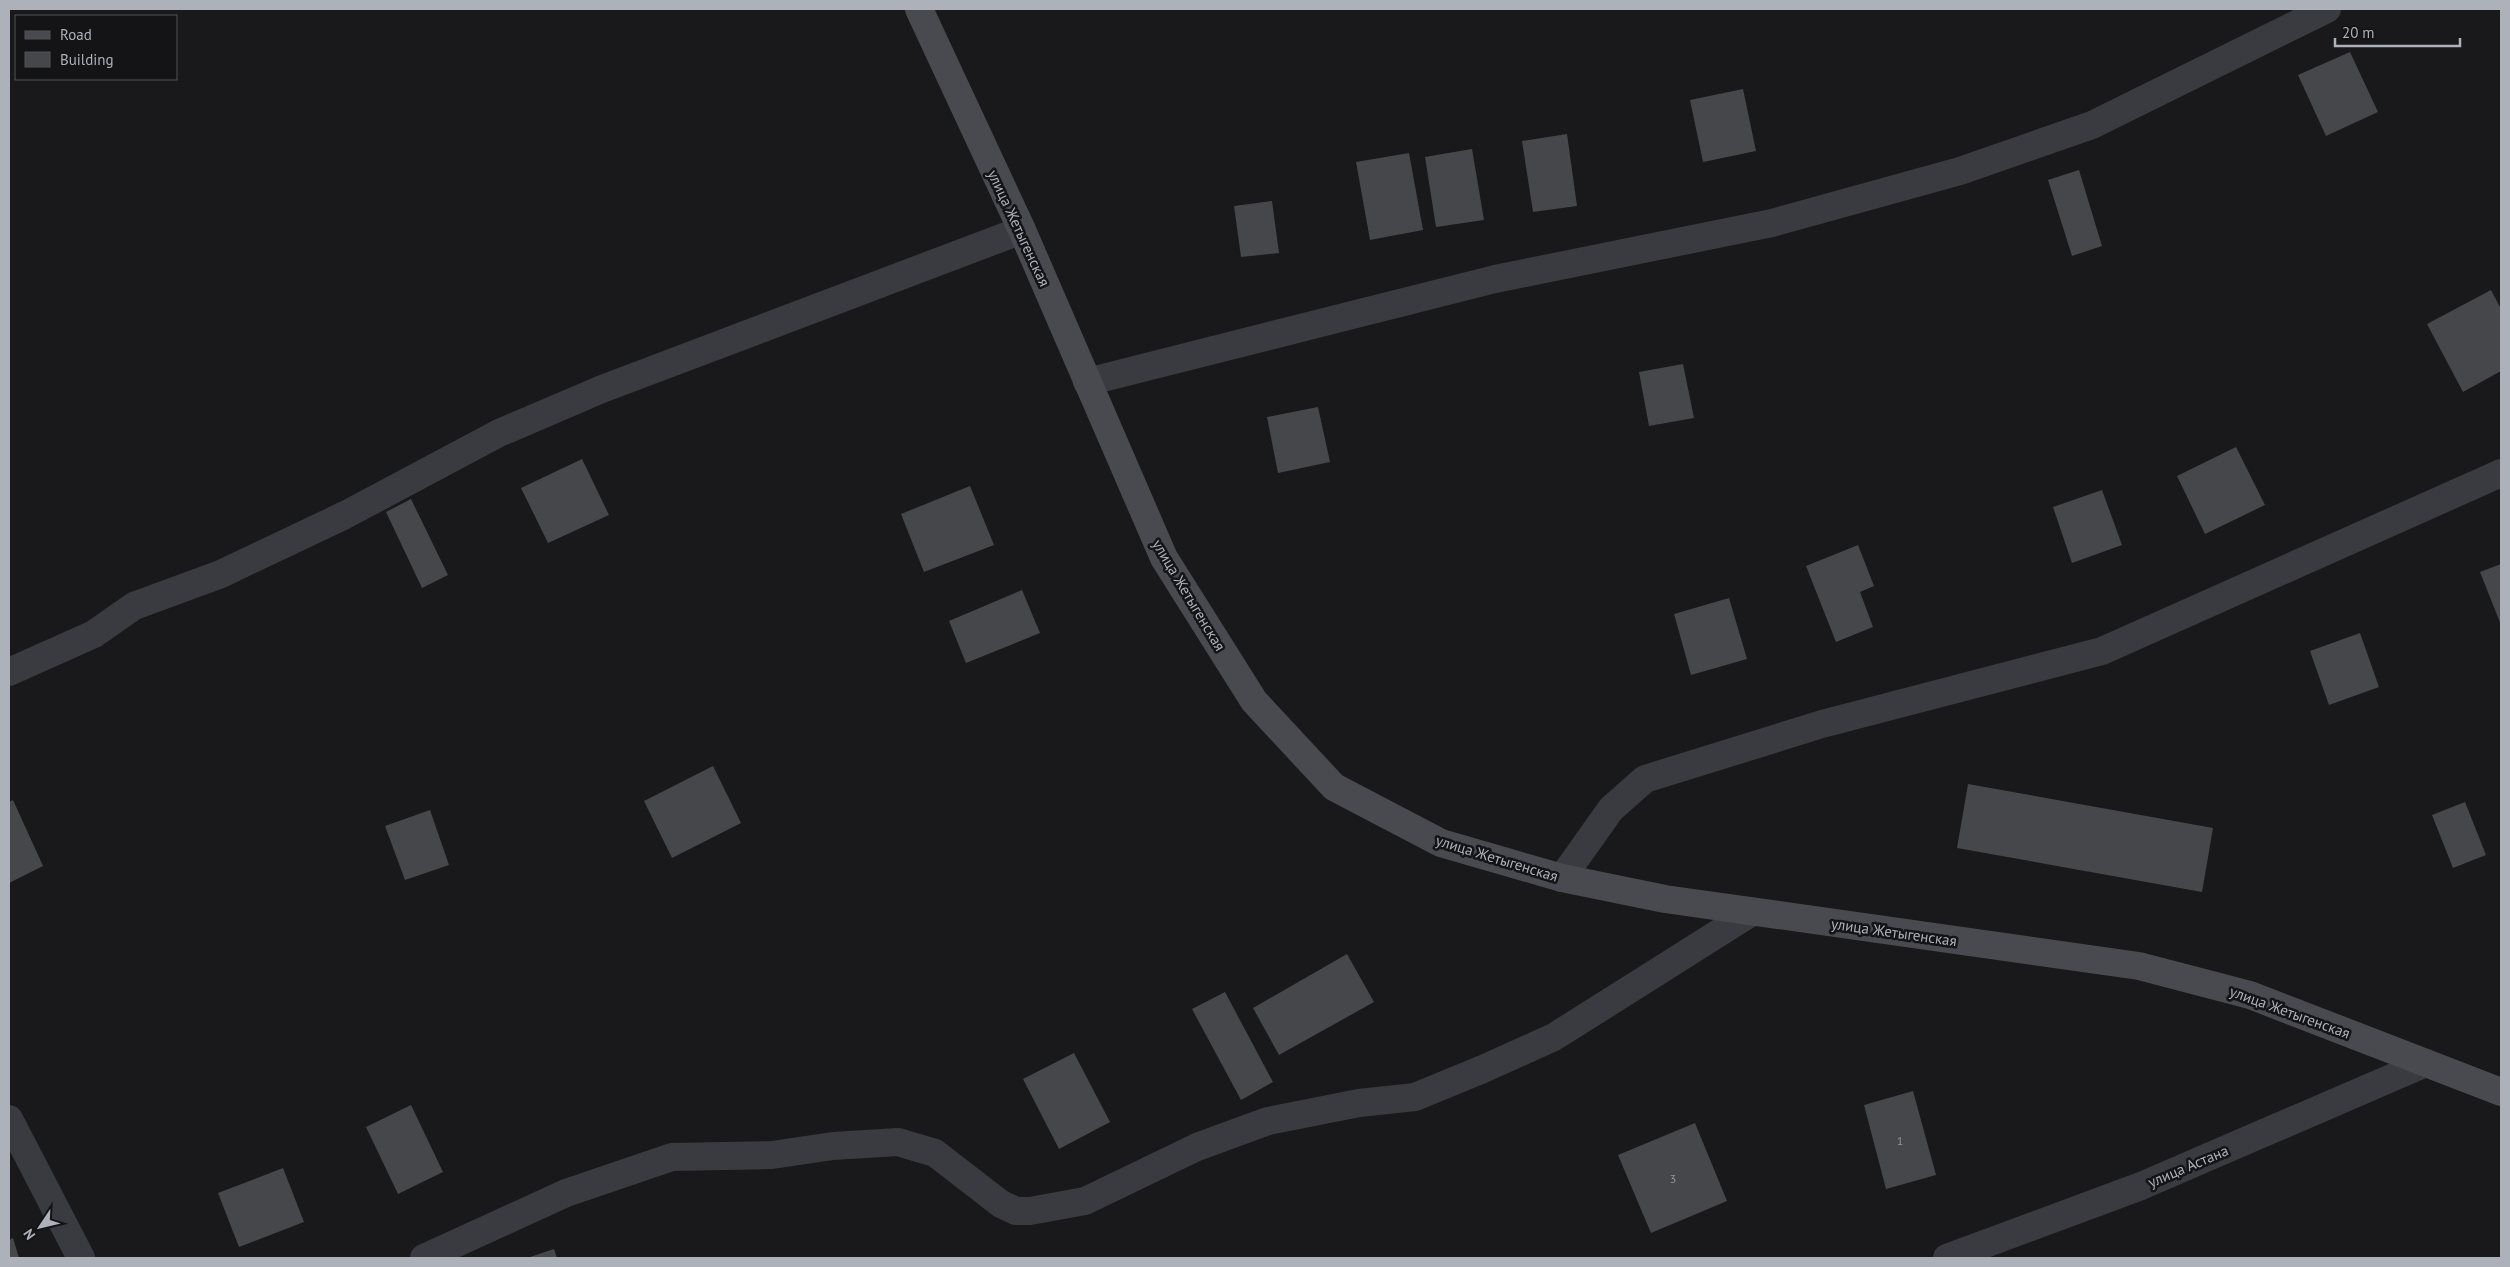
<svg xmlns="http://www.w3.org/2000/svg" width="2510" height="1267" font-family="'PT Sans',sans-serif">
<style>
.building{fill:#46474b}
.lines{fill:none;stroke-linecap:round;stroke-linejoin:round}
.minor{stroke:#3a3b40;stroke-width:28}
.secondary{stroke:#484a50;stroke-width:28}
.labels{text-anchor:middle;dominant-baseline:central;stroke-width:5;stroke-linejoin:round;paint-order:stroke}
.number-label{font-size:12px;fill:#92969e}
.street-label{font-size:15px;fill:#acb1ba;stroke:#141416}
</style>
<rect width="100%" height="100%" fill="#19191b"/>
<g class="building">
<polygon points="2350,52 2378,112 2326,136 2298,75"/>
<polygon points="1743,89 1756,151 1703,162 1690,100"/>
<polygon points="1567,134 1577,206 1533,212 1522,141"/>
<polygon points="1472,149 1484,220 1436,227 1425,157"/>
<polygon points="1409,153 1423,230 1370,240 1356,162"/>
<polygon points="2079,170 2102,246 2072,256 2048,180"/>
<polygon points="1272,201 1279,253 1241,257 1234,206"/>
<polygon points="2491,290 2501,309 2501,371 2463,392 2427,324"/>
<polygon points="1683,364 1694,418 1649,426 1639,372"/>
<polygon points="1318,407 1330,462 1278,473 1267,417"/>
<polygon points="2236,447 2265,505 2205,534 2177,476"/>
<polygon points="582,459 609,515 548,543 521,488"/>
<polygon points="970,486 994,545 924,572 901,514"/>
<polygon points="2102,490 2122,545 2072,563 2053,507"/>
<polygon points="411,499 448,575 422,588 386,512"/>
<polygon points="1858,545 1874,586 1860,592 1873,627 1836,642 1806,566"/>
<polygon points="2501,564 2501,625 2480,572"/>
<polygon points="1022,590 1040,633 966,663 949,621"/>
<polygon points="1729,598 1747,659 1691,675 1674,614"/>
<polygon points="2360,633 2379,687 2329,705 2310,651"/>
<polygon points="713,766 741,823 672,858 644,801"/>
<polygon points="1968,784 2213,828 2202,892 1957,848"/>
<polygon points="13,800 43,866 9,883 9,802"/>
<polygon points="2465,802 2486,855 2453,868 2432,815"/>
<polygon points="430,810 449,865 405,880 385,826"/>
<polygon points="1347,954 1374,1002 1279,1055 1253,1008"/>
<polygon points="1225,992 1273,1082 1241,1100 1192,1009"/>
<polygon points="1074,1053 1110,1122 1059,1149 1023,1079"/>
<polygon points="1913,1091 1936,1175 1886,1189 1864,1105"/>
<polygon points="411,1105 443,1172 398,1194 366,1127"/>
<polygon points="1695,1123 1727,1201 1651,1233 1618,1155"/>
<polygon points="283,1168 304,1222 239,1247 218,1193"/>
<polygon points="13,1238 19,1258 9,1258 9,1240"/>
<polygon points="554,1249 557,1258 527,1258"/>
</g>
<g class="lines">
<g class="minor">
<polyline points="1087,382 1495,279 1772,223 1960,171 2092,125 2327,9"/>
<polyline points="9,672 94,634 134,606 221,574 345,515 499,433 602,389 1022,230"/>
<polyline points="1562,878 1611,809 1645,779 1822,724 2102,651 2501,473"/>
<polyline points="9,1119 81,1258"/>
<polyline points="424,1258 566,1193 672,1157 772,1155 833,1146 898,1142 935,1153 1001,1204 1016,1211 1030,1211 1085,1201 1197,1147 1268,1121 1359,1103 1415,1097 1483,1069 1554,1037 1752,912"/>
<polyline points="1947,1258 2141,1186 2426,1063"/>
</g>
<polyline class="secondary" points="919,9 1022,230 1164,558 1254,701 1334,787 1441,843 1562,878 1665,899 2139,966 2250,995 2501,1092"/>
</g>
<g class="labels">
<g class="number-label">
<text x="1900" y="1140">1</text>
<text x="1673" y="1178">3</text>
</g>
<g class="street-label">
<text transform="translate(1019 228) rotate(65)">улица Жетыгенская</text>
<text transform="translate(1189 595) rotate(59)">улица Жетыгенская</text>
<text transform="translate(1497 858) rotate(17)">улица Жетыгенская</text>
<text transform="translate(1894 932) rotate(8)">улица Жетыгенская</text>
<text transform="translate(2290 1012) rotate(20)">улица Жетыгенская</text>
<text transform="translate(2188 1166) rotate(-23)">улица Астана</text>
</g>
</g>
<rect width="2510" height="1267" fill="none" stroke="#acb1ba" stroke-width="20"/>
<rect x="15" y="15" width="162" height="65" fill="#141416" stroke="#515358"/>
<rect x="25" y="31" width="25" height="8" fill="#484a50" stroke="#515358"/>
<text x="60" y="40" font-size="15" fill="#acb1ba">Road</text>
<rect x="25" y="52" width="25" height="15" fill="#46474b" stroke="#515358"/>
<text x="60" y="65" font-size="15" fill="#acb1ba">Building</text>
<g transform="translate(40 1227) rotate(235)" stroke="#141416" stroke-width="4" paint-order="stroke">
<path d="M0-4L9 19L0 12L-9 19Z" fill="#acb1ba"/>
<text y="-8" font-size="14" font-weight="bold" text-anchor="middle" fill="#acb1ba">N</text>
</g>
<path d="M2335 38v8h125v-8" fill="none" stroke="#acb1ba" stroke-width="2.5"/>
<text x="2342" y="38" font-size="15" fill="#acb1ba" stroke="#141416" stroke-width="4" paint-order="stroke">20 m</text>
</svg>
